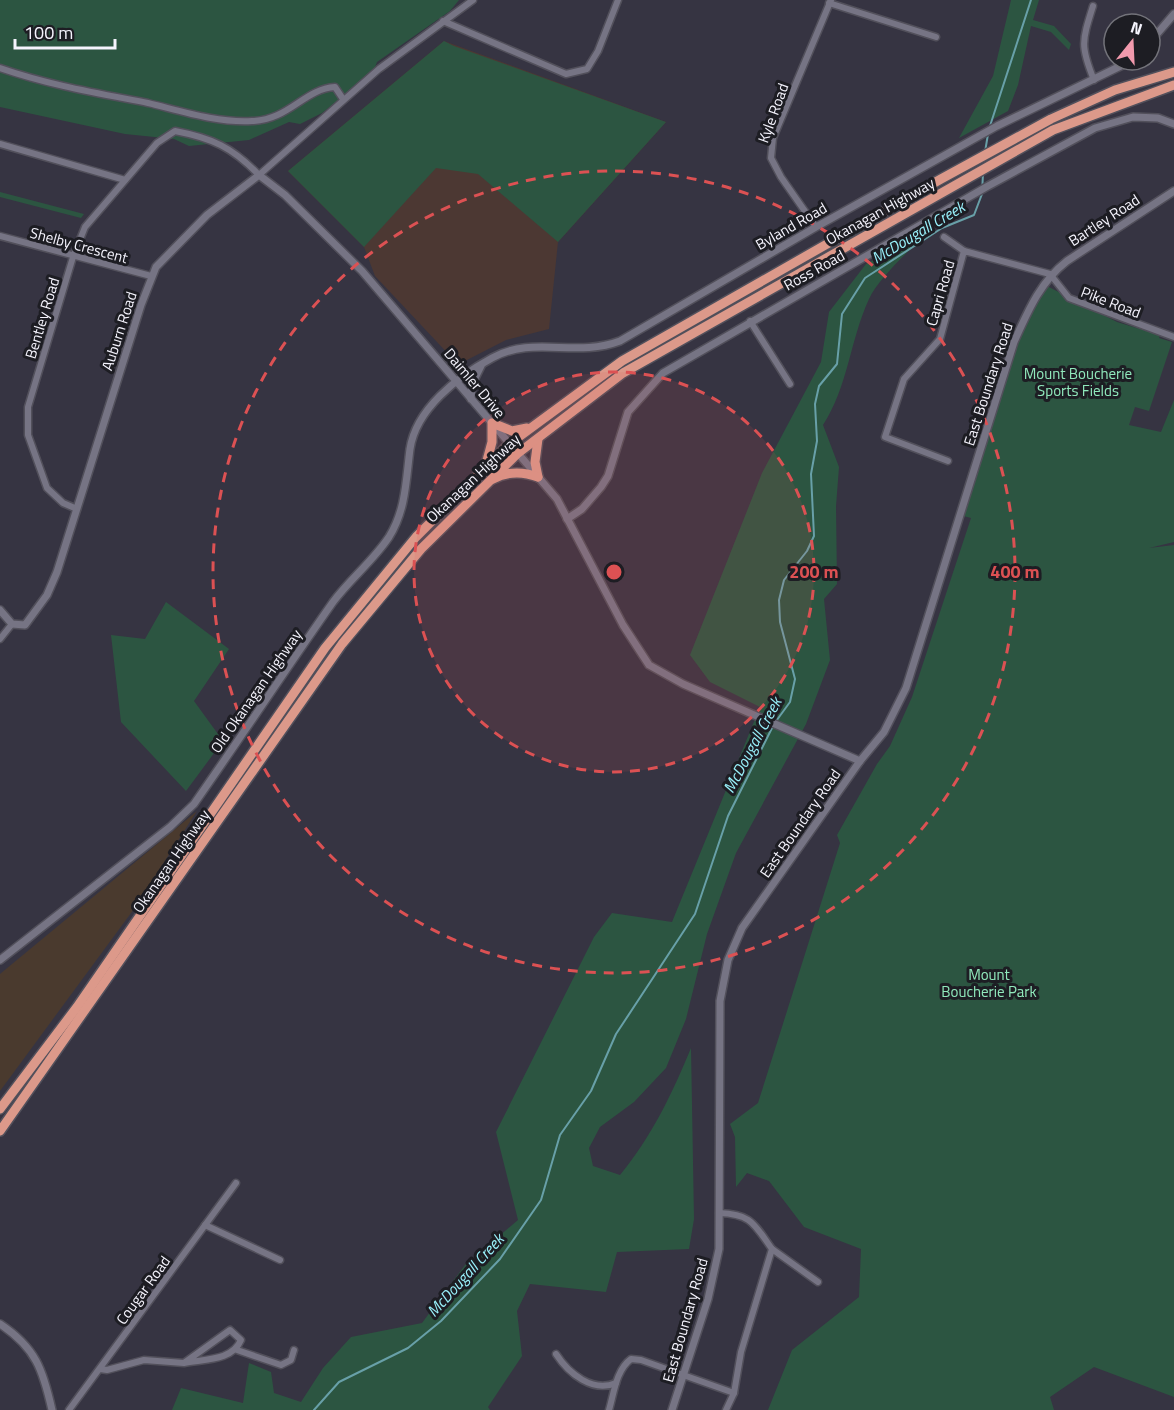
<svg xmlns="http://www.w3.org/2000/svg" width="1174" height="1410" font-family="'Titillium Web',sans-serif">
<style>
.commercial{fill:#4a3a2e}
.education{fill:#4c3833}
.green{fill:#2c5541}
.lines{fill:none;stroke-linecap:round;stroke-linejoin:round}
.stream{stroke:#68a0a8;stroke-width:2}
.minor-casing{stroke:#52505b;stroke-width:9}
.tertiary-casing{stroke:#52505b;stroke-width:10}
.trunk-casing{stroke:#52505b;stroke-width:12}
.minor{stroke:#767484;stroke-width:6}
.tertiary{stroke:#767484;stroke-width:7}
.trunk{stroke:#dc998a;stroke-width:9}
.ring{fill:none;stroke:#dc5153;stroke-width:3;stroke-dasharray:10 8}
.labels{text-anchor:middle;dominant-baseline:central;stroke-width:6;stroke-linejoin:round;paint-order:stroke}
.street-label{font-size:15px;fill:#f5f4fd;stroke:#1d1d23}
.park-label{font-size:15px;fill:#90e9bc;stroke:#1d1d23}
.water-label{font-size:16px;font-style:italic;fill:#99f1fb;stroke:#1d1d23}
.centre{fill:#dc5153;stroke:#1d1d23;stroke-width:3}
.ring-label{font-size:18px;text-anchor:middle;font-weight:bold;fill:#dc5153;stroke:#1d1d23;stroke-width:6;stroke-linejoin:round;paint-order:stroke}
</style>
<rect width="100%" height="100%" fill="#363442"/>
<polygon class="commercial" points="197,811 134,909 0,1091 0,974"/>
<polygon class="education" points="444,41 666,122 558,242 549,329 506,340 465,361 453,359 375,276 364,247 288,171"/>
<g class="green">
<polygon points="0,0 459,0 450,11 377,62 373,73 322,113 300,124 289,122 249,140 189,146 174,139 125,134 0,107"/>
<polygon points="1011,0 1039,0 1033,20 1054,26 1071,44 1069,50 1051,32 1031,26 1018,85 1008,111 959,138 993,76"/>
<polygon points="444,41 454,46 666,122 558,242 478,174 436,168 364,247 288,171"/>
<polygon points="0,192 84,214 81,218 0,197"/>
<path d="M931,230c-18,17 -52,47 -62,69 -19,41 -21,88 -46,126l16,42 -3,39 1,78 -13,15 6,61 -24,64 -70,129 -29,81 -21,85 -20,49 -32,34 -34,25 -11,21 4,18 27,9c32,-39 52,-81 71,-127l3,171 -5,30 -72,3 -11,40 -76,-8 -13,27 5,45 -34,51 2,3h-318l9,-22 62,15 6,-40 22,9 3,21 27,9 22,-34 28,-31 71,-14 43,-58 53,-45 -22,-88 98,-195 18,-24 60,9 88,-215 -50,-25 -20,-27 72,-182 59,-111 8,-50 37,-48z"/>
<polygon points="1045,285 1117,322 1160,335 1159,338 1172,342 1149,411 1135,407 1129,425 1161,432 1174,400 1174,542 1149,548 1174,545 1174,1397 1094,1367 1050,1397 1054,1410 768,1410 792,1350 859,1297 861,1249 804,1227 769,1181 747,1173 736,1187 735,1137 730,1124 758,1103 840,843 837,835 877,764 890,746 912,697 971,518 956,514 1012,341"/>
<polygon points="166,602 229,649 194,701 223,741 186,791 121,722 111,635 145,639"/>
</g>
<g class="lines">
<g class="stream">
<polyline points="989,129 1031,0"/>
<polyline points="985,152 988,134"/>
<polyline points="314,1410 339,1382 408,1348 441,1321 500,1259 541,1200 560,1135 591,1091 616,1034 695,914 728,816 774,724 790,702 795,679 780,622 779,600 784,580 807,551 814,536 811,474 817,441 815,404 819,386 837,364 842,314 865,278 942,228 974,215 982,194 983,173"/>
</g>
<g class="minor-casing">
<g id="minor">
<polyline points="829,3 936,37"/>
<path d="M1093,6c-11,35 -13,40 1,74"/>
<polyline points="443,21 566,74 587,69 598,51 618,0"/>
<path d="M0,68c49,17 97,25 148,35 33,8 69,20 104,18 37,-1 52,-32 83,-34l8,12"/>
<polyline points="0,144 125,180"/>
<polyline points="816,227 781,177 771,158 773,138 831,0"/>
<polyline points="0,236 151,276"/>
<polyline points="944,237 964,251"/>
<polyline points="750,321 790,384"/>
<polyline points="948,461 885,437 904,379 940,339 964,251 1050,274 1069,298 1174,337"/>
<path d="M77,509l-14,-6 -16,-15 -19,-53v-28l45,-150 12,-30 72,-84 18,-12c37,7 57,16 84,44l120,-106 94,-69"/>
<polyline points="0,639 12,624"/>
<path d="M719,1213c33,1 35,11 53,36l-31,103 -7,41"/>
<polyline points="205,1225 280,1260"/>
<polyline points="772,1249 818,1282"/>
<polyline points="237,1350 281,1365 291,1360 294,1350"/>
<path d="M556,1354c13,20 37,39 60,29"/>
<path d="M100,1369l7,1 37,-10 40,3 46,-33 11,10c-9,21 -36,19 -57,23"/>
<polyline points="69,1410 236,1183"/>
<path d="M609,1410c5,-17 7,-40 22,-51l10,1 93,33 -8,17"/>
</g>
</g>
<g class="tertiary-casing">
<g id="tertiary">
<polyline points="1150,42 1174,14"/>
<polyline points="471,399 472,384 481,366"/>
<polyline points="567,519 582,509 601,487 608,476 628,412 663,373 988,186 1095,128 1133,117 1158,118 1174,124"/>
<polyline points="0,610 12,624 25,625 47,595 57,572 141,305 156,267 207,215 259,175 285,195 362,271 557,499 623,625 649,665 683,684 860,761"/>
<path d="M0,960l170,-133 24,-23c47,-67 92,-135 139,-202 17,-23 40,-41 56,-65 17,-27 17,-57 21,-88 6,-40 47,-72 82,-91 41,-23 83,0 128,-17l196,-114 181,-101 136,-66"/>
<path d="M0,1324c36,24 43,46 52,86"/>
<path d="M672,1410l36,-111 11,-50 1,-248 8,-41 14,-32 118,-167 24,-29 22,-44 108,-346c14,-31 26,-60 53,-81l107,-70"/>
</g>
</g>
<g class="trunk-casing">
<g id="trunk">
<polyline points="485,468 492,442 492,423 512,431 527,428"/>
<polyline points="538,477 535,462 538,439"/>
<path d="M493,479c15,-8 29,-8 45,-2"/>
<polyline points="0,1109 77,1007 325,648 416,537 509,444 622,361 941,179 1051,119 1115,90 1174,72"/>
<polyline points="0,1131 342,644 421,549 517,454 623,373 1053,130 1174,85"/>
</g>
</g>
<use href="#minor" class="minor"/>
<use href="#tertiary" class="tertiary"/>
<use href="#trunk" class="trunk"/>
</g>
<circle cx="614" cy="572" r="200" fill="#dc5153" fill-opacity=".12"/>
<g class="ring">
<circle cx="614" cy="572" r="200"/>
<circle cx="614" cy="572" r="401"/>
</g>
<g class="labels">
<g class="street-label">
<text transform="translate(773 113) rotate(-70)">Kyle Road</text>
<text transform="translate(880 211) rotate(-29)">Okanagan Highway</text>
<text transform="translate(1104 220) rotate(-33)">Bartley Road</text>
<text transform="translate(791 226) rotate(-30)">Byland Road</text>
<text transform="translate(79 245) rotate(15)">Shelby Crescent</text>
<text transform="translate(814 270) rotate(-29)">Ross Road</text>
<text transform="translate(940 293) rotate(-74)">Capri Road</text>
<text transform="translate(1111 302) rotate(21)">Pike Road</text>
<text transform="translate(42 318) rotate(-73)">Bentley Road</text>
<text transform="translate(119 331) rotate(-72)">Auburn Road</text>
<text transform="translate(475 383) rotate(50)">Daimler Drive</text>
<text transform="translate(988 384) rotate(-72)">East Boundary Road</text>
<text transform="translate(473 478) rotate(-43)">Okanagan Highway</text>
<text transform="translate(256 691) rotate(-55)">Old Okanagan Highway</text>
<text transform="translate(800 823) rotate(-55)">East Boundary Road</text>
<text transform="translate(171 861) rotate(-55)">Okanagan Highway</text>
<text transform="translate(143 1290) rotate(-54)">Cougar Road</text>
<text transform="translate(685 1320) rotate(-74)">East Boundary Road</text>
</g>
<g class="park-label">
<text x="1078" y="373">Mount Boucherie<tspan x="1078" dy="17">Sports Fields</tspan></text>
<text x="989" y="974">Mount<tspan x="989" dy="17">Boucherie Park</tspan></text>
</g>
<g class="water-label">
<text transform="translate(918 232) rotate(-31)">McDougall Creek</text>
<text transform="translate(752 745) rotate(-62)">McDougall Creek</text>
<text transform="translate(465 1275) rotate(-48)">McDougall Creek</text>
</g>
</g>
<circle cx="614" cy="572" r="9" class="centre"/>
<g class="ring-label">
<text x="814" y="578">200 m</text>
<text x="1015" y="578">400 m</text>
</g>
<g transform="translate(1132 42) rotate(18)"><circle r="28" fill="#1d1d23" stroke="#73737a" stroke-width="1.5"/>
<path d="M0-4.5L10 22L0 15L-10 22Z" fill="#f29aad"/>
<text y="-9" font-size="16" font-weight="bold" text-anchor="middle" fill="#f5f4fd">N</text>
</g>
<path d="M15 39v9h100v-9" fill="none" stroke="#f5f4fd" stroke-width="3"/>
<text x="24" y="39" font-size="18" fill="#f5f4fd" stroke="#1d1d23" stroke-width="4.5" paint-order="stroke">100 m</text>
</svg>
